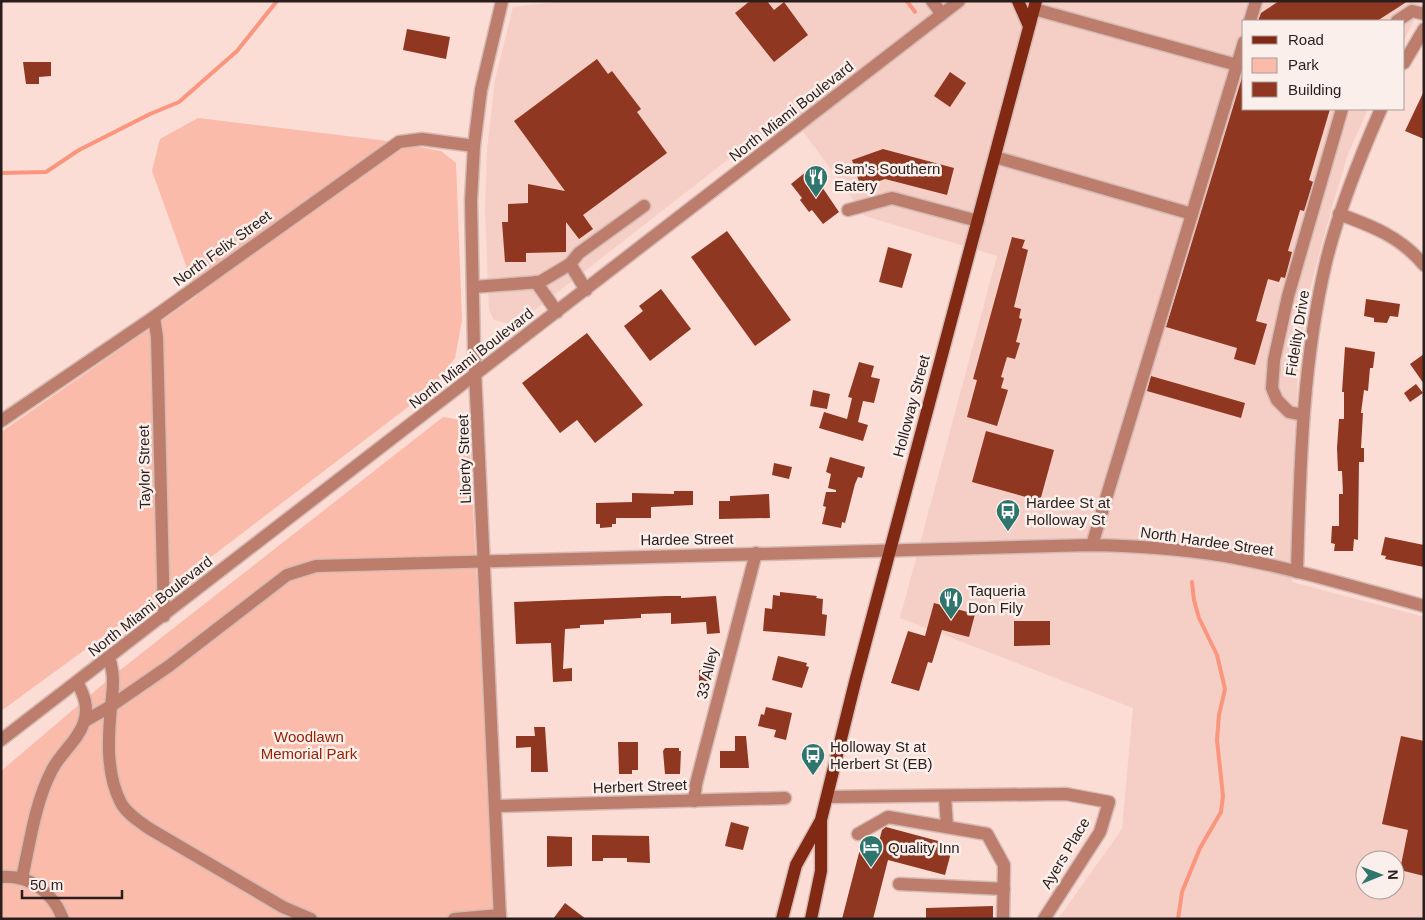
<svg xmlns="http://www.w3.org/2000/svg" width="1425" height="920" font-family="Helvetica,sans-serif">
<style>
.built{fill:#f5cec5;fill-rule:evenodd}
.green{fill:#fbbbaa}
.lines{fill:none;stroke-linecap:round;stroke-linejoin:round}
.stream{stroke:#fa967e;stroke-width:4}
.building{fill:#903722}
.minor-casing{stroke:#d5bbb4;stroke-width:15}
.major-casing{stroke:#d5bbb4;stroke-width:15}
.minor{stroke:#bc7d6d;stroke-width:12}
.major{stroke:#812913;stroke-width:12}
.labels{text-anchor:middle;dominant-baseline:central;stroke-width:5;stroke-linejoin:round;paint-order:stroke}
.street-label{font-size:15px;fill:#291e1c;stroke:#fbefeb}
.poi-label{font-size:15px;fill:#291e1c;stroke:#fbefeb;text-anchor:start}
.park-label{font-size:15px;fill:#962302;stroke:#fbefeb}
</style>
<rect width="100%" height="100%" fill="#fbddd5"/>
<path class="built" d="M565,1h859l-20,39v-19h-160v88h124l-20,45 -16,53 -21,77 -13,73 -6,225 132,35v302h-366l64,-90 11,-121 -233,-90 97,-362 -132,-40 -76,-104 -267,208 -15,3 -13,-3 -5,-10 -4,-100 2,-61 8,-69 18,-73zM1365,860h30v30h-30z"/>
<g class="green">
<polygon points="198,118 380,140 441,151 456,163 462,320 455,358 433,388 186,576 1,711 1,432 197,296 152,171 160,139"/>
<polygon points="443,417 462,420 467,426 469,434 495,919 1,919 1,771 115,674"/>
</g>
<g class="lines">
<g class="stream">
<polyline points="907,1 915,12"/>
<polyline points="1,173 46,172 79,150 150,114 179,102 237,51 277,1"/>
<polyline points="1178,919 1182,892 1200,848 1221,812 1223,796 1217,740 1219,715 1225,689 1217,655 1199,618 1194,600 1192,582"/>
</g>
</g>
<g class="building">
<polygon points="750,1 767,1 774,10 784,2 808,35 774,62 735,13"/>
<polygon points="1279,1 1408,1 1377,21 1258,21 1261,13"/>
<polygon points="407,29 450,37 446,59 403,50"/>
<polygon points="597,59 608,74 612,71 641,109 637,112 667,153 583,215 593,229 579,239 566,222 566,252 526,253 526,262 505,262 502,222 508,222 508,204 528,203 528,184 565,191 514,121"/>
<polygon points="23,62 51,62 51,76 39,77 39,84 26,84"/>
<polygon points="1244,71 1244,109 1330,109 1309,180 1313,182 1304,211 1300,210 1288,251 1292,252 1285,278 1281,277 1279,282 1268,279 1256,321 1267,324 1255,365 1234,359 1237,348 1166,327"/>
<polygon points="950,72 966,83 950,107 934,96"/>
<polygon points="1424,91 1424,139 1405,131"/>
<polygon points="883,149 954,168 947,195 885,179 861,188 852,160"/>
<polygon points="807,171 816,183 818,181 839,212 823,224 812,210 809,212 800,200 802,198 791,184"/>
<polygon points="727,231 791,320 755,346 691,257"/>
<polygon points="1012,237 1025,240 1022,248 1028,250 1014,307 1021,309 1019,318 1022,319 1016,342 1020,343 1015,359 1007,357 1001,377 1004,378 1001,388 1008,390 997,426 967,417 977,380 973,379"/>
<polygon points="888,247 912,254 902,288 879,282"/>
<polygon points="661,289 691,329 650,361 624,326 643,311 639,306"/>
<polygon points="1366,299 1400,304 1398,317 1390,316 1387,323 1374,322 1374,318 1364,316"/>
<polygon points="587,333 643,405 595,443 577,420 560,433 522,383"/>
<polygon points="1345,347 1375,352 1373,368 1370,368 1368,391 1364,390 1361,413 1363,413 1361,448 1364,448 1364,462 1359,462 1358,540 1354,539 1353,551 1334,551 1335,544 1331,543 1332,526 1339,526 1339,494 1343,494 1342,471 1338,471 1337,448 1339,419 1344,419 1344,392 1342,392"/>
<polygon points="1424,354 1424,384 1410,364"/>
<polygon points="859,362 874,366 871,377 880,379 874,403 863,401 858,422 868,425 863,441 819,428 824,412 847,419 852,398 848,397"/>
<polygon points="1151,376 1245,403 1241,418 1147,391"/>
<polygon points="1416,384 1423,393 1410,402 1404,393"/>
<polygon points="813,390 830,394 827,409 810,406"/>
<polygon points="986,431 1054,450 1040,501 972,482"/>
<polygon points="830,457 865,467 862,478 858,477 855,484 845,523 842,522 841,528 822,524 826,507 823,506 826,492 836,492 836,490 828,488 831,474 826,472"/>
<polygon points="774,463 792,467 789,479 772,475"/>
<polygon points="674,491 693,491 693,505 651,507 651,518 616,518 616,524 612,524 612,527 600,528 600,524 596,524 596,503 632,502 632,493 674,494"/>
<polygon points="769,494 770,518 719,519 719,501 730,501 730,496"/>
<polygon points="1385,537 1424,545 1424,567 1385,559 1386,556 1381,555"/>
<polygon points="780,592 817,596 816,598 823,599 822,614 827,615 825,636 763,631 765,608 772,609 773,595 780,596"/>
<polygon points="666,596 681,596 681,598 716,596 720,633 707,634 706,622 671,624 671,613 641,614 641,618 604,620 604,624 580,625 580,628 565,629 563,669 572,668 572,681 553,682 551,643 516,644 514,602"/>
<polygon points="934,603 975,614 969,637 942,630 932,663 928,662 919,691 891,683 908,631 925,636"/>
<polygon points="1014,621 1050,621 1050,645 1014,646"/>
<polygon points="778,656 807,663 806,666 809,667 802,688 772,680"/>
<polygon points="712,669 712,681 699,682 699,670"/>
<polygon points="766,707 792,713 786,740 774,737 776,730 758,726 761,714 764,715"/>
<polygon points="534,727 545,727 548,772 531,772 531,747 516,748 516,736 535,736"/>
<polygon points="735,736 746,736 749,768 720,768 720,751 735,751"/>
<polygon points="1401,736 1424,741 1424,876 1400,870 1408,830 1382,824"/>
<polygon points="618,742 638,742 638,770 632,770 632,774 619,774"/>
<polygon points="665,748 679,748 679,751 681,751 680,774 665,774 663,751"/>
<polygon points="731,822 749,827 743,850 725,846"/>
<polygon points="886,827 953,845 945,875 888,860 873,919 842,919 860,849 876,853 882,830"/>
<polygon points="592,835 649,836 650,863 627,862 627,858 603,858 603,861 592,861"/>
<polygon points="547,836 572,837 572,866 547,867"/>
<polygon points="565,903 586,919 553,919"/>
<polygon points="993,906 993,919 926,919 926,908"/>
</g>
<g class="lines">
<g class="minor-casing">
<g id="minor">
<polyline points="932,1 942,14"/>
<polyline points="1034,9 1237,65"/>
<polyline points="1250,21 1256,1"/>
<polyline points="1397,21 1412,11 1424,14"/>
<polyline points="1404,63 1424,29"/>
<polyline points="995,157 1192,214"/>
<polyline points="848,210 892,198 978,221"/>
<path d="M1339,214c33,12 62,23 85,51"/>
<polyline points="570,264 586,290"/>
<polyline points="536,282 557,312"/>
<polyline points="473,287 540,282 570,264 579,253 644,206"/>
<polyline points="154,317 157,337 164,616"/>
<polyline points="1303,415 1289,412 1277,400 1272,388 1274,360 1288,296 1342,109"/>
<polyline points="1,421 154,317 399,142 422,139 474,146"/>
<polyline points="1092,545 1244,42"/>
<path d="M1297,572c3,-104 5,-208 29,-310 13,-53 33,-103 55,-153"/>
<path d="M109,658c6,17 4,31 2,49 -3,32 -5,67 10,96 6,11 19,19 29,26l133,78 28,12"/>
<path d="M85,721l26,-15 58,-40 118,-91 29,-9 776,-21c45,1 89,4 133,11 67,12 133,32 199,50"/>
<polyline points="1,740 959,1"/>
<polyline points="945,796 947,827"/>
<polyline points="827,797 1066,794 1109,802 1100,832 1044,919"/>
<polyline points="694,801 696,784 756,553"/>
<polyline points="497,806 785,798"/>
<polyline points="858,834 888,817 987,834 1004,865 1003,919"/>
<path d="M1,877c29,-2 52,15 62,42"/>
<path d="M22,878c8,-35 13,-76 30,-108 9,-18 26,-29 32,-48 5,-15 0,-27 -7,-40"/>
<polyline points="899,884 1004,889"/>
<polyline points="454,919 500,915"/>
<polyline points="500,919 474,349 471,201 474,146 481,90 502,1"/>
</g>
</g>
<g class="major-casing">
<g id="major">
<polyline points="1018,1 1029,26"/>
<polyline points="782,919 796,865 820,822"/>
<polyline points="811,919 821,871 821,820 855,682 1036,1"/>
</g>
</g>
<use href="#minor" class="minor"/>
<use href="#major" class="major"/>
</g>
<defs>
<g id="restaurant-pin" transform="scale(1.25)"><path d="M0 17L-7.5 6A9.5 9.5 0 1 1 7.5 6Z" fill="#2e756d" stroke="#fbefeb"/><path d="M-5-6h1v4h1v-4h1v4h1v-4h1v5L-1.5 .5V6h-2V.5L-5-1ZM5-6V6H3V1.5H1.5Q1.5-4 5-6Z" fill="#fff"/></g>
<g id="bus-pin" transform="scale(1.25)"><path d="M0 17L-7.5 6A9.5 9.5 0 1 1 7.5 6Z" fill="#2e756d" stroke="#fbefeb"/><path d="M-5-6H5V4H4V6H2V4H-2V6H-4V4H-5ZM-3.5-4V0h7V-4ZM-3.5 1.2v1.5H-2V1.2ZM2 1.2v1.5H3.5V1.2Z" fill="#fff"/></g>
<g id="hotel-pin" transform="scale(1.25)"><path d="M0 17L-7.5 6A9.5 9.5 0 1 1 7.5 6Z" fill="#2e756d" stroke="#fbefeb"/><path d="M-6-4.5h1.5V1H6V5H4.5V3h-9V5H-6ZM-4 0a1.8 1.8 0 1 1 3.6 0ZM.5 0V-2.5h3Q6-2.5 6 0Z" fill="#fff"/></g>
</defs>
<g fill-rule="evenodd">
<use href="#restaurant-pin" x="816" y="177"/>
<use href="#bus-pin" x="1008" y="511"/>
<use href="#restaurant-pin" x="951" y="599"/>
<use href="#bus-pin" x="813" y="755"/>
<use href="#hotel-pin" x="871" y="847"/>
</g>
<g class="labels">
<g class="street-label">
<text transform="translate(791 111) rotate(-38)">North Miami Boulevard</text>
<text transform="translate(222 248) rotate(-36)">North Felix Street</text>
<text transform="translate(1297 333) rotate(-81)">Fidelity Drive</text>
<text transform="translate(471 358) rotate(-38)">North Miami Boulevard</text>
<text transform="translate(911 406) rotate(-75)">Holloway Street</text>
<text transform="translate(464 459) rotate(-92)">Liberty Street</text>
<text transform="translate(144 467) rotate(-91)">Taylor Street</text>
<text transform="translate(687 539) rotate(-1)">Hardee Street</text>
<text transform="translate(1207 541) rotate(8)">North Hardee Street</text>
<text transform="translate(150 606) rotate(-38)">North Miami Boulevard</text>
<text transform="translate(707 673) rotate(-77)">33 Alley</text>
<text transform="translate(640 786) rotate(-2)">Herbert Street</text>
<text transform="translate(1065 853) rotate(-59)">Ayers Place</text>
</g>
<g class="poi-label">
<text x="834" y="168">Sam's Southern<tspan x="834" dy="17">Eatery</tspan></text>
<text x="1026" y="502">Hardee St at<tspan x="1026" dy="17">Holloway St</tspan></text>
<text x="968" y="590">Taqueria<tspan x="968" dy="17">Don Fily</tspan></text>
<text x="830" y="746">Holloway St at<tspan x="830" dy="17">Herbert St (EB)</tspan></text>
<text x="888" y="847">Quality Inn</text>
</g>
<g class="park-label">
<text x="309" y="736">Woodlawn<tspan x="309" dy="17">Memorial Park</tspan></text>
</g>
</g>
<rect width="1425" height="920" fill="none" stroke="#291e1c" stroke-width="5"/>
<rect x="1242" y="20" width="162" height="90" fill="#fbefeb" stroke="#a79b98"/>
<rect x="1252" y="36" width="25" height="8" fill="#812913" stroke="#a79b98"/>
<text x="1288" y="45" font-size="15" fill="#291e1c">Road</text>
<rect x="1252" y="58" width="25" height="15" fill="#fbbbaa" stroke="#a79b98"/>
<text x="1288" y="70" font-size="15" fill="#291e1c">Park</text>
<rect x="1252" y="82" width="25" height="15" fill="#903722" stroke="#a79b98"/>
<text x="1288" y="95" font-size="15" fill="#291e1c">Building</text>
<g transform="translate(1380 875) rotate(89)"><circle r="24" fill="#fbefeb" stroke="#a79b98"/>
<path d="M0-4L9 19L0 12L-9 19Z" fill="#2e756d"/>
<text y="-8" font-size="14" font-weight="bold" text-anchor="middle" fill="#291e1c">N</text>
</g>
<path d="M22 890v8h100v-8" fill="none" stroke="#291e1c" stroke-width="2.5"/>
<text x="30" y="890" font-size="15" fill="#291e1c" stroke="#fbefeb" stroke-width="4" paint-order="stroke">50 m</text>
</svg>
